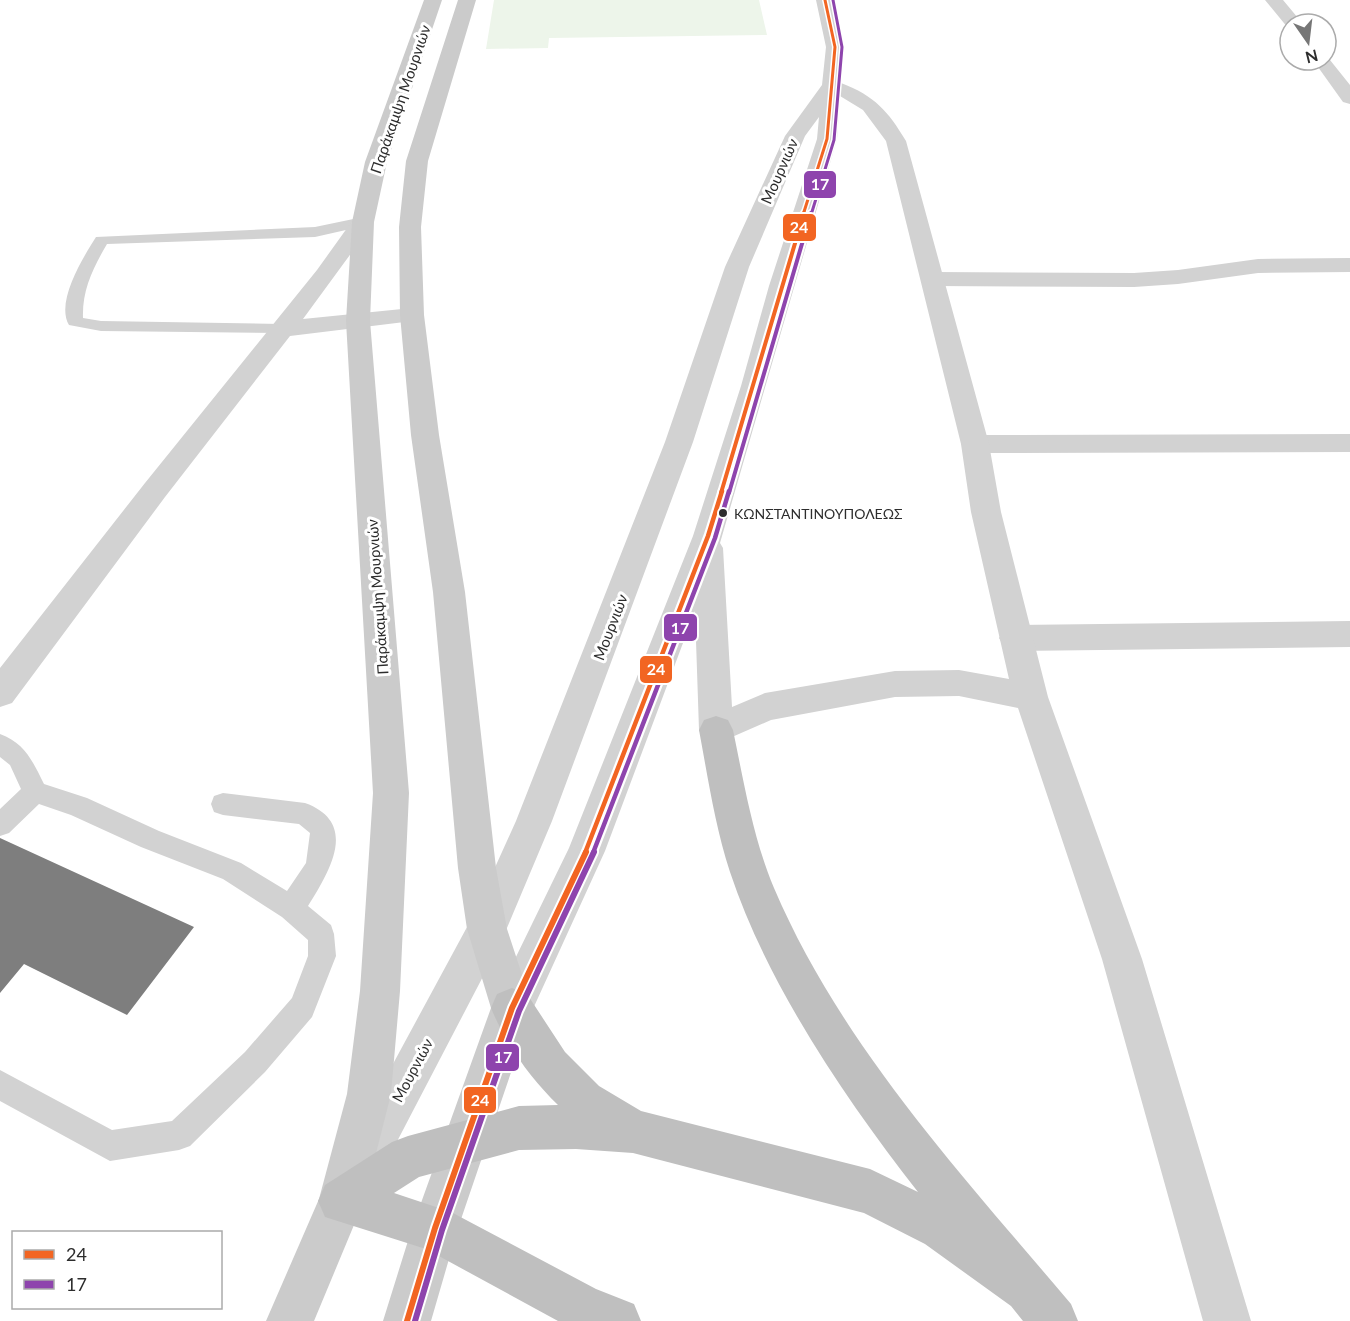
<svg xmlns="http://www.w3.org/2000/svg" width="1350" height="1321" font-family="Lato,sans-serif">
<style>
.green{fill:#edf5ea}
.building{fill:#7e7e7e}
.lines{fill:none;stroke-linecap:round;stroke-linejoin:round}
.service{fill:#d2d2d2;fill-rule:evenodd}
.minor{fill:#d2d2d2;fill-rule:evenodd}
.tertiary{fill:#d2d2d2;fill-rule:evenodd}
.secondary{fill:#cbcbcb;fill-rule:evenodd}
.motorway{fill:#bfbfbf;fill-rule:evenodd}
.bus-1-far3-casing{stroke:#fff;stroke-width:6}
.bus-1-far2-casing{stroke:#fff;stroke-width:8}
.bus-1-far1-casing{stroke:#fff;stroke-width:9}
.bus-1-casing{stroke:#fff;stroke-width:10}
.bus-2-far3-casing{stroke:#fff;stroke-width:6}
.bus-2-far2-casing{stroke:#fff;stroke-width:8}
.bus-2-far1-casing{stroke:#fff;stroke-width:9}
.bus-2-casing{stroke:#fff;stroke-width:10}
.bus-1-far3{stroke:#f26522;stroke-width:3}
.bus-1-far2{stroke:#f26522;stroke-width:4}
.bus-1-far1{stroke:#f26522;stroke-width:4.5}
.bus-1{stroke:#f26522;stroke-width:6}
.bus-2-far3{stroke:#8e44ad;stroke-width:3}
.bus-2-far2{stroke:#8e44ad;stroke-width:4}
.bus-2-far1{stroke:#8e44ad;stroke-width:4.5}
.bus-2{stroke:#8e44ad;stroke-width:6}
.bus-dot{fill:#2d2d2d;stroke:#fff;stroke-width:2}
.labels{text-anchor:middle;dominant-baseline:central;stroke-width:6;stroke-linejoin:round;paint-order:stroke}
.bus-label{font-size:14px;fill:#2d2d2d;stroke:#fff;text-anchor:start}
.street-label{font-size:15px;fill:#2d2d2d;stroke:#fff}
.line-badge{stroke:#fff;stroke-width:2}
.badge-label{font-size:16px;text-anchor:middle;font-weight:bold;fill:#fff}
</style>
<rect width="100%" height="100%" fill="#fff"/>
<polygon class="green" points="494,0 759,0 767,35 549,38 548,48 486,49"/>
<polygon class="building" points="0,838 194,927 127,1015 24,964 0,993"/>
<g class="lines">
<g class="service">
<path d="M363,217l5,2 3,3 -3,3 -53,12 -208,7c-14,24 -25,46 -24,74l18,3 180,3 6,1 3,4 -3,4 -186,-2 -32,-6c-14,-23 15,-69 27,-88l219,-10z"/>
<path d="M0,734c25,9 33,28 44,50l43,14 72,33 82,32 46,28 19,-28 4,-30 -11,-9 -76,-9 -9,-3 -3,-8 3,-8 9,-3 82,10c55,20 24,69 3,103l23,19 3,9 2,22 -24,61 -47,55 -75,74 -11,4 -69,11 -110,-60v-31l112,60 60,-9 73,-69 47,-54 16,-42v-16l-26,-23 -59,-38 -82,-32 -70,-32 -32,-11 -30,29 -9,3v-27l21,-20 -11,-24 -10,-8z"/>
</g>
<g class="minor">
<polygon points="1265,0 1283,0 1303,24 1290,24 1290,28 1288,28"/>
<polygon points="1326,55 1350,85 1350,104 1343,102 1313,60 1326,60"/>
<polygon points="1350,258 1350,272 1258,273 1178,284 1134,287 934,286 926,284 922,279 926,274 934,272 1134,273 1178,270 1258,259"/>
<polygon points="1350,434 1350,452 975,453 965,451 961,444 965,437 975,435"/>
<polygon points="1350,621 1350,647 1015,651 1004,647 999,638 1004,629 1015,625"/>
</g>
<g class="tertiary">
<path d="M816,0h18l10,47 -3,36c34,13 47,28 65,58l83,303 12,68 47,185 94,262 109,362h-48l-101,-362 -84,-251 -59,-12 -64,1 -124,23 -55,24 -12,-4 -5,-10 -4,-119 -90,240 -78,171 -15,6 -15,-6 -6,-14 78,-160 124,-312 48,-150 28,-100 48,-147 2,-22 -14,19 -56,131 -56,175 -141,379 -51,121 -122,234 -16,6 -16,-6 -6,-16 132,-244 43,-95 149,-379 60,-175 60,-131 37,-51 4,-38zM840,96l23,14 23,31 75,303 10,68 38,167 -50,-9 -64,1 -130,22 -33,14 -9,-159 -3,-5 117,-404z"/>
<polygon points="363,215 371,217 374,222 303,319 412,308 421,310 424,315 421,320 290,336 165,497 12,703 0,707 0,668 145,483 317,270 355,217"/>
</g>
<g class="secondary">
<polygon points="424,0 442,0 387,162 374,222 370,321 409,793 400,991 391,1094 364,1201 314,1321 266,1321 319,1199 347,1094 360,991 373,793 346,321 352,222 365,162"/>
<polygon points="458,0 476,0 428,161 421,227 424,315 439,435 465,592 496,868 507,929 533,1008 458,1228 431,1321 383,1321 412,1228 491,1008 467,929 458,868 433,592 411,435 400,315 399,227 406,161"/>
</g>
<path class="motorway" d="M716,716l12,4 5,10c11,53 20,108 41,158 67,157 188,287 297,416l7,17h-55l-12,-15 -86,-62 -61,-31 -231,-60 -57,-4 -57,1 -100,27 -25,16 57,19 145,77 38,15 7,17h-83l-132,-72 -101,-32 -7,-16 7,-16 67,-43 16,-6 111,-30 39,-1c-28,-27 -52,-61 -67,-97l6,-14 15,-6 15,6 38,58 34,34 42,25 229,58 48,23c-72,-92 -151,-208 -188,-320 -15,-46 -22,-94 -31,-142l5,-10z"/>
<g class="bus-1-far3-casing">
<polyline id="bus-1-far3" points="803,215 827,139 835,47 825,0"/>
</g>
<g class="bus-1-far2-casing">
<polyline id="bus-1-far2" points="721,493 804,213"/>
</g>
<g class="bus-1-far1-casing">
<polyline id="bus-1-far1" points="585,853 708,536 722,491"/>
</g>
<g class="bus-1-casing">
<polyline id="bus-1" points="407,1321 435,1228 512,1008 586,852"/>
</g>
<g class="bus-2-far3-casing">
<polyline id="bus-2-far3" points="811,215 834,140 842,47 833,0"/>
</g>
<g class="bus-2-far2-casing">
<polyline id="bus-2-far2" points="729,493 811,213"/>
</g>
<g class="bus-2-far1-casing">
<polyline id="bus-2-far1" points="593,853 715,538 729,491"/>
</g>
<g class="bus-2-casing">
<polyline id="bus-2" points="415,1321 442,1230 519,1011 594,852"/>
</g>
<use href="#bus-1-far3" class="bus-1-far3"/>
<use href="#bus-1-far2" class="bus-1-far2"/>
<use href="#bus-1-far1" class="bus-1-far1"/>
<use href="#bus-1" class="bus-1"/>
<use href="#bus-2-far3" class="bus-2-far3"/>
<use href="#bus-2-far2" class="bus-2-far2"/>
<use href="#bus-2-far1" class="bus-2-far1"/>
<use href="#bus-2" class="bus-2"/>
</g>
<circle class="bus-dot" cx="723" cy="513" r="5"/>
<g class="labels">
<g class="bus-label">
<text x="734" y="513">ΚΩΝΣΤΑΝΤΙΝΟΥΠΟΛΕΩΣ</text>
</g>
<g class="street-label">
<text transform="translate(400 99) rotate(-71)">Παράκαμψη Μουρνιών</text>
<text transform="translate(779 171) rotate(-66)">Μουρνιών</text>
<text transform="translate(377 597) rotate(-94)">Παράκαμψη Μουρνιών</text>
<text transform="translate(610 627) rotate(-69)">Μουρνιών</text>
<text transform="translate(412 1070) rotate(-62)">Μουρνιών</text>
</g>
</g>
<g class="line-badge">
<rect x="803" y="170" width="34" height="29" rx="6" fill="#8e44ad"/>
<rect x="782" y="213" width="35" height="29" rx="6" fill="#f26522"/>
<rect x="663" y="613" width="35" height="29" rx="6" fill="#8e44ad"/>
<rect x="639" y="655" width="34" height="29" rx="6" fill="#f26522"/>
<rect x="485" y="1043" width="35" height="29" rx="6" fill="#8e44ad"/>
<rect x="463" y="1086" width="34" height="28" rx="6" fill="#f26522"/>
</g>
<g class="badge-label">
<text x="820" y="190">17</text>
<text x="799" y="233">24</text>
<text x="680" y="634">17</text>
<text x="656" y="675">24</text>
<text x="503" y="1063">17</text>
<text x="480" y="1106">24</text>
</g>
<rect x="12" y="1231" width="210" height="78" fill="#ffffff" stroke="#ababab" stroke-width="1.5"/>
<rect x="24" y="1250" width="30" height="9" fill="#f26522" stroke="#ababab" stroke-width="1.5"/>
<text x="66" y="1261" font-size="18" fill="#2d2d2d">24</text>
<rect x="24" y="1280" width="30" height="9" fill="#8e44ad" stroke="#ababab" stroke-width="1.5"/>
<text x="66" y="1291" font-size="18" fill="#2d2d2d">17</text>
<g transform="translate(1308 42) rotate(166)"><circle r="28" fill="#ffffff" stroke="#ababab" stroke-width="1.5"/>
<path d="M0-4.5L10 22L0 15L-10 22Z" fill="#767676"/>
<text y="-9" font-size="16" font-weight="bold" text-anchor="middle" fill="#2d2d2d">N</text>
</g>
</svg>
